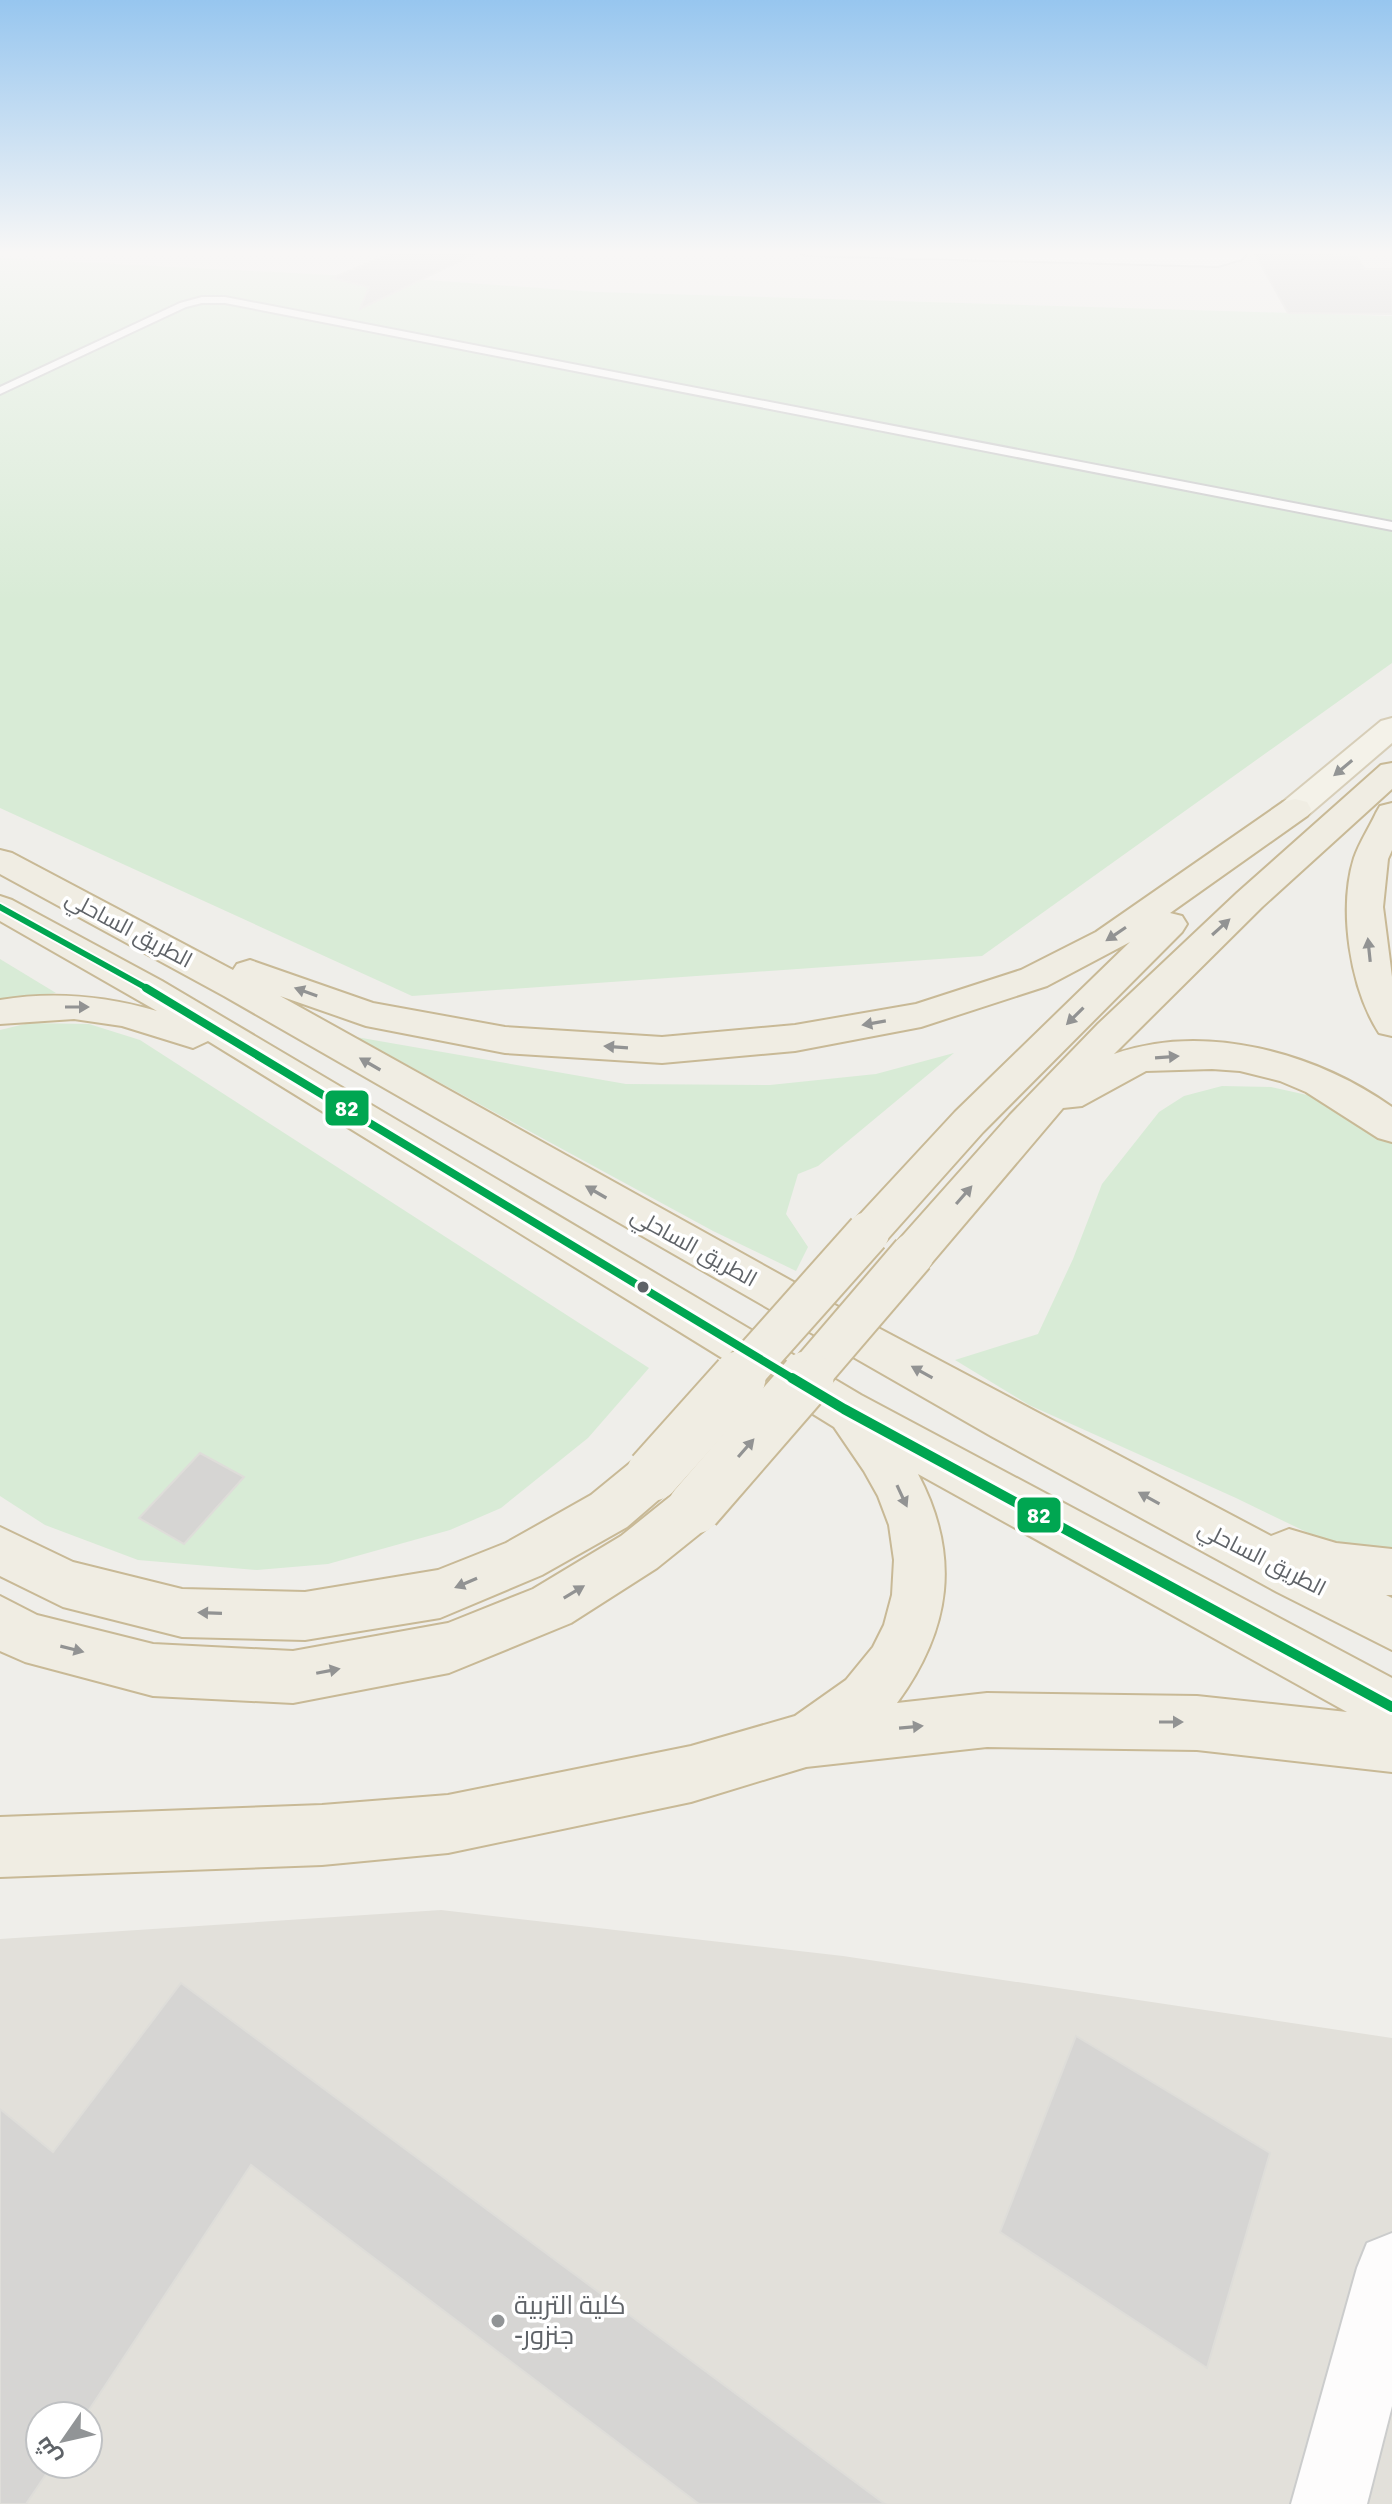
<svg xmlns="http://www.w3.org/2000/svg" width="1392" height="2504" font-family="Signika,Cairo,sans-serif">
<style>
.education{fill:#e2e0da;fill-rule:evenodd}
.green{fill:#d8ebd6}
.building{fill:#d6d5d3;stroke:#deddd9;stroke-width:2}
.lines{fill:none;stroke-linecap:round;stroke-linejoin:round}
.lane-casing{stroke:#cbcccc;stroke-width:4}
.street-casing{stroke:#cbcccc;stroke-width:4}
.primary-casing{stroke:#d7ceb8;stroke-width:4}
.highway-casing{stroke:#c8b996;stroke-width:4}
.lane{fill:#fdfcfc;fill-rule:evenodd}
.street{fill:#fdfcfc;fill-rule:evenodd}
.primary{fill:#f4f2e9;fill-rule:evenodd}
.highway{fill:#f0ede3;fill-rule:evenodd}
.highway-bridge-far1-casing{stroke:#c8b996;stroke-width:46;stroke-linecap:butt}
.highway-bridge-casing{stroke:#c8b996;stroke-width:57;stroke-linecap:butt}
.highway-bridge-far1{stroke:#f0ede3;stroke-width:42}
.highway-bridge{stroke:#f0ede3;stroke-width:53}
.bus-1-far2-casing{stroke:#fff;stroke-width:10}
.bus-1-far1-casing{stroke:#fff;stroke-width:14}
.bus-1-casing{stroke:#fff;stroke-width:16}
.bus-1-far2{stroke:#00a651;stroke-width:6}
.bus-1-far1{stroke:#00a651;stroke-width:8}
.bus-1{stroke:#00a651;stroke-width:10}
.oneway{fill:#939595}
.oneway2{fill:#929393}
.bus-dot{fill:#5f6368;stroke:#fff;stroke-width:3}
.poi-dot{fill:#919496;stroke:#fff;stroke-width:3}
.labels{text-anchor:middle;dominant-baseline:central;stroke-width:7;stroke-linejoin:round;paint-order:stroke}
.street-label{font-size:22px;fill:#5f6368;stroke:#fff}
.near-poi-label{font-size:26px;fill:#5f6368;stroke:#fff;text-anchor:start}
.line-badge{stroke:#fff;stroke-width:3}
.badge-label{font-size:22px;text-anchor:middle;font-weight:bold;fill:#fff}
</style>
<rect width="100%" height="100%" fill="#efeeea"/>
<path class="education" d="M441,1910l402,46 549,82v466h-1392v-565zM40,2416h48v48h-48z"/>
<g class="green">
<polygon points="0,258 427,280 596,292 1392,316 1392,663 982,956 412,996 0,808"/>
<polygon points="0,959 56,993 0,1000"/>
<polygon points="29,1023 89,1024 140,1040 649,1368 588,1438 501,1508 450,1530 328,1564 257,1570 138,1560 45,1525 0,1496 0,1030"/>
<polygon points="356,1037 626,1084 770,1085 876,1074 954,1053 818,1166 798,1174 786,1214 808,1247 796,1271 713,1231"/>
<polygon points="1222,1086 1271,1087 1366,1108 1392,1128 1392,1570 1387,1571 1236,1498 1029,1405 955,1360 1038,1334 1073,1259 1102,1184 1159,1112 1184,1096"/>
</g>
<g class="building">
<polygon points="398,250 483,250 360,309 369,287 332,278"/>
<polygon points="1253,250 1331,250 1334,255 1356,256 1365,269 1392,269 1392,314 1288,313"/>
<polygon points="200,1453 244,1477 184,1544 139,1518"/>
<polygon points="181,1983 885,2504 699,2504 251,2165 85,2416 40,2416 40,2464 53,2464 26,2504 0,2504 0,2109 53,2152"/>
<polygon points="1076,2036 1270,2153 1207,2368 1000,2232"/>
</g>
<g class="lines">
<g class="lane-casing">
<polygon id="lane" points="202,297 225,297 1392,522 1392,530 225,303 202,303 186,307 0,394 0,387 180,303"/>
</g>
<g class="street-casing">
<g id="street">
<polygon points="797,250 1048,250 1217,254 1224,250 1242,250 1245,255 1242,259 1218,266 806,255"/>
<polygon points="1392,2233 1392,2406 1367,2504 1291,2504 1357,2268 1367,2243"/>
</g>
</g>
<g class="primary-casing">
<polygon id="primary" points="1392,718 1392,743 1307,816 1295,819 1283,816 1279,809 1283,802 1381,721"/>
</g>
<g class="highway-casing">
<g id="highway">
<path d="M1392,763v26l-130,118 -148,147c91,-32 202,-1 278,53v35l-14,-4 -72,-46 -26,-11 -40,-10 -28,-2 -66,2 -64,35 -19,2 -134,158 -16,5 -16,-5 -6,-12 6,-12 113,-127 88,-91 139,-131 144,-128z"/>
<polygon points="1295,799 1307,802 1311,809 1307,816 1170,913 1182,916 1187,924 1182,932 983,1132 883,1244 868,1249 853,1244 846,1233 853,1222 955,1112 1130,942 1047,986 921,1027 795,1051 662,1063 505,1053 366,1026 280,996 833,1304 1271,1536 1289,1529 1336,1543 1392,1549 1392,1595 1386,1595 1392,1598 1392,1650 1277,1592 991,1436 224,996 0,874 0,850 12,853 233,970 237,964 250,960 373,1003 505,1027 662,1037 795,1025 916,1004 1021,970 1096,932 1283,802"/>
<path d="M1392,803v47l-4,9 -5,48 9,70v59l-13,-3c-29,-45 -41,-124 -25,-175 5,-15 15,-30 22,-45l4,-7z"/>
<path d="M0,896l12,4 150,81 699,414 531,283v94l-195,-22 -210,-3 -181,20 -115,35 -243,51 -126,12 -322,12v-60l322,-12 126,-10 243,-49 104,-30 51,-36 27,-33 11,-22 8,-30 2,-35 -5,-35 -11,-29 -14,-25 -30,-44 -626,-386 -15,7 -71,-22 -48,-7 -74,5v-24c54,-9 105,-4 157,11l-157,-90zM918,1474l429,238 -150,-16 -210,-3 -90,10c54,-74 64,-147 21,-229z"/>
<polygon points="653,1453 671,1459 678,1474 671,1489 627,1527 542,1575 440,1618 305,1640 182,1637 63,1607 0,1576 0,1527 73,1562 182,1589 305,1592 438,1570 506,1543 591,1495 635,1459"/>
<polygon points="695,1485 713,1491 720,1507 713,1523 657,1568 571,1623 449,1673 293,1703 153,1696 25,1662 0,1651 0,1596 37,1615 153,1644 293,1651 448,1623 533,1589 621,1536 677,1491"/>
</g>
</g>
<use href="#lane" class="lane"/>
<use href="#street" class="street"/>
<use href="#primary" class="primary"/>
<use href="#highway" class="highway"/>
<g class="highway-bridge-far1-casing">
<g id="highway-bridge-far1">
<polyline points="737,1380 868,1233"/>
<polyline points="805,1380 913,1254"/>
</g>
</g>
<g class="highway-bridge-casing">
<g id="highway-bridge">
<polyline points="653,1474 739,1378"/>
<polyline points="695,1507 807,1378"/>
</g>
</g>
<use href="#highway-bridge-far1" class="highway-bridge-far1"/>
<use href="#highway-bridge" class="highway-bridge"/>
<g class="bus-1-far2-casing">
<polyline id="bus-1-far2" points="0,907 150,990"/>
</g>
<g class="bus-1-far1-casing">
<polyline id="bus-1-far1" points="146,988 795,1380"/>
</g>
<g class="bus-1-casing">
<polyline id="bus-1" points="792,1378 844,1409 1392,1707"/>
</g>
<use href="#bus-1-far2" class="bus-1-far2"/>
<use href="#bus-1-far1" class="bus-1-far1"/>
<use href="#bus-1" class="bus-1"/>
</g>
<defs><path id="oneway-solid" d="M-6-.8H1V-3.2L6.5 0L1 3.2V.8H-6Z" transform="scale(2)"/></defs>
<use class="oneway" href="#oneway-solid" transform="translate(1343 768) rotate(140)"/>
<g class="oneway2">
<use href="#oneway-solid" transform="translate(1221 927) rotate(-42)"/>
<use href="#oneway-solid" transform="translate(1116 934) rotate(146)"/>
<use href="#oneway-solid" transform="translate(1369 950) rotate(-96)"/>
<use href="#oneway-solid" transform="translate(306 992) rotate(-160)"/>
<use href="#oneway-solid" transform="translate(77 1007)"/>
<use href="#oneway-solid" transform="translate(1075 1016) rotate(135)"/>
<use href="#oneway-solid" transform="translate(874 1023) rotate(170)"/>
<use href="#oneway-solid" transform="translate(616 1047) rotate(-176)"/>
<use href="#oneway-solid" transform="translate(1167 1057) rotate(-4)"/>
<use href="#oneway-solid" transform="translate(370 1064) rotate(-150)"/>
<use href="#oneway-solid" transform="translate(596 1192) rotate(-150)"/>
<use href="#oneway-solid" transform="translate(964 1195) rotate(-49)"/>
<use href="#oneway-solid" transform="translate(922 1372) rotate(-151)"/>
<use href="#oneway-solid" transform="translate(746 1448) rotate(-49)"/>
<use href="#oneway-solid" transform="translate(902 1496) rotate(65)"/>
<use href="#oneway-solid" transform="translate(1149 1498) rotate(-151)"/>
<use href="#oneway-solid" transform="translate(466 1583) rotate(157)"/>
<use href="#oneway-solid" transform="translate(574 1592) rotate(-31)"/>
<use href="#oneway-solid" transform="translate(210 1613) rotate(-178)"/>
<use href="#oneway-solid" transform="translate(72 1649) rotate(14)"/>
<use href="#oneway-solid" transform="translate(328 1671) rotate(-11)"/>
<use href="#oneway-solid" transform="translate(1171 1722)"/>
<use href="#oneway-solid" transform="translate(911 1727) rotate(-5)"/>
</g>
<linearGradient id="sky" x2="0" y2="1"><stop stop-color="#97c6ef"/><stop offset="0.42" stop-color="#f8f7f6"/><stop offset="1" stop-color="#f8f7f6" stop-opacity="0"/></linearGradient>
<rect width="1392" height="601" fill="url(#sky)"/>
<circle class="bus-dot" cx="643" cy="1287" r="7"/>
<circle class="poi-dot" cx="498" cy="2321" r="8"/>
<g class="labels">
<g class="street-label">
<text transform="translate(129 929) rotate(28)">الطريق الساحلي</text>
<text transform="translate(694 1247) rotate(29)">الطريق الساحلي</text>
<text transform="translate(1262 1558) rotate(27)">الطريق الساحلي</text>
</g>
<g class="near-poi-label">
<text x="514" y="2306">كلية التربية<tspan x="514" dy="30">-جنزور</tspan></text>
</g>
</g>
<g class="line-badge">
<rect x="324" y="1089" width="46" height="38" rx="8" fill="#00a651"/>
<rect x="1016" y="1496" width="46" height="38" rx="8" fill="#00a651"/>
</g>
<g class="badge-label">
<text x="347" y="1116">82</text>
<text x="1039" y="1523">82</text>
</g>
<g transform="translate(64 2440) rotate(236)"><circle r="38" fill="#ffffff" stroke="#bfc1c3" stroke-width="2"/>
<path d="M0-6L14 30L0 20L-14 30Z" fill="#919496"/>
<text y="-12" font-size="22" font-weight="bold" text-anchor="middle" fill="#5f6368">ش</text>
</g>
</svg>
